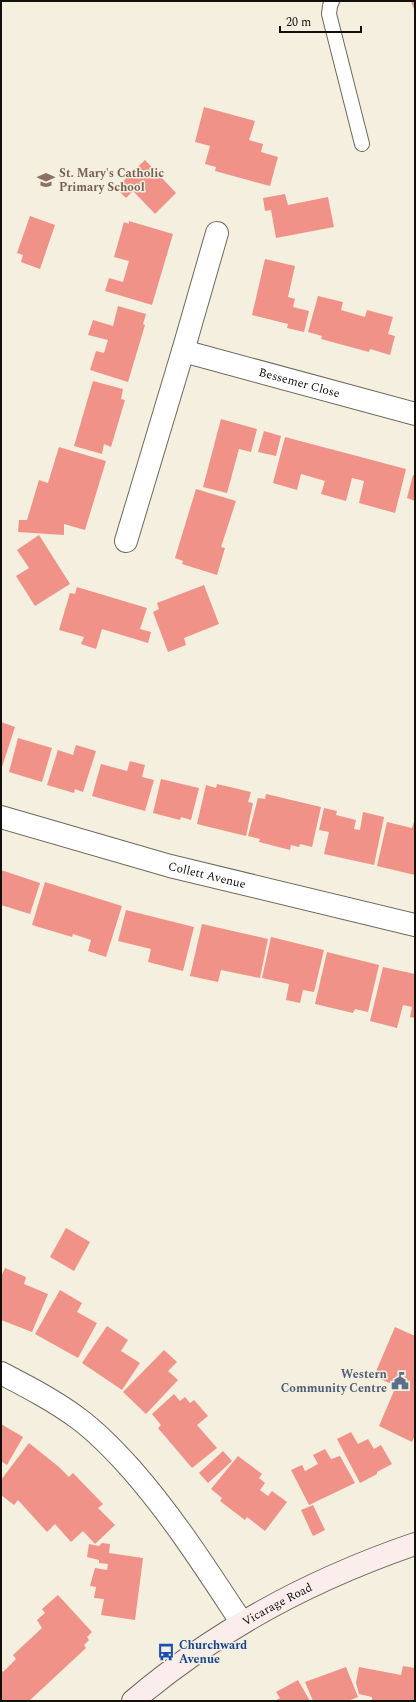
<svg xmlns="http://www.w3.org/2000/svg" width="416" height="1702" font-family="Spectral,serif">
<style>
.building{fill:#f19289}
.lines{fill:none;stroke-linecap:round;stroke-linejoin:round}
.lane-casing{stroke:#6e6a5c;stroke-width:16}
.street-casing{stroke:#6e6a5c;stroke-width:24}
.secondary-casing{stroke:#6e6a5c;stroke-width:24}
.lane{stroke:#fff;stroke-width:14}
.street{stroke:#fff;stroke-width:22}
.secondary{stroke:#fceded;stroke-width:22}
.labels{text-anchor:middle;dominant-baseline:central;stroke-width:3;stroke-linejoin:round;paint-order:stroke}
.education-label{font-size:12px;font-weight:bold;fill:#785e54;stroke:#f4efdf;text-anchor:start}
.street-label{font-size:12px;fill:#11100a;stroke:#f4efdf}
.service-label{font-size:12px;font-weight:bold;fill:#4e5e75;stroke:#f4efdf;text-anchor:end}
.transit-label{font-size:12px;font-weight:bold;fill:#164399;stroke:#f4efdf;text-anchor:start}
</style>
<rect width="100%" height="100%" fill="#f4efdf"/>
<g class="building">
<polygon points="411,1 415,1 415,12"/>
<polygon points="204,107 255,121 249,140 263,144 261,152 278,157 270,186 215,171 216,167 205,164 210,146 195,142"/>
<polygon points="145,160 176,193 155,214 133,191 126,198 116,188"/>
<polygon points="285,194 288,205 328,197 334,227 276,238 271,210 265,211 263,198"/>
<polygon points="30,216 55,225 40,269 21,262 23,255 17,253"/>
<polygon points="129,221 173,234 152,305 105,291 109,278 123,282 129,261 114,257 124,222 129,224"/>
<polygon points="265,259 295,266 288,297 295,299 293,307 309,311 304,332 287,328 288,324 252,315"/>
<polygon points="318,296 343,302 341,310 365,317 367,310 393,317 388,334 395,336 390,355 370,349 369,352 321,339 322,336 308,332"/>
<polygon points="118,306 146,314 143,324 145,325 128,382 90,370 96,351 104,353 108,340 88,335 93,320 113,326"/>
<polygon points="93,381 123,389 121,399 125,400 111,447 104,444 102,454 74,446"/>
<polygon points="221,419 257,429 251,452 239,449 227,493 203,487"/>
<polygon points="264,431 281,436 276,456 258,452"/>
<polygon points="285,437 406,469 395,513 359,503 364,481 352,478 346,501 321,494 325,481 308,476 301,474 297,490 273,483"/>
<polygon points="59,447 106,461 85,530 64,524 64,535 18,532 19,520 27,520 39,480 48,483"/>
<polygon points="413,475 415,475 415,501 407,498"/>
<polygon points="196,489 236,501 221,547 225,548 217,575 182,564 183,561 175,558"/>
<polygon points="39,535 70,584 35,606 16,576 29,568 17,550"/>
<polygon points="204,585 219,624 184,638 186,645 168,652 153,612 159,609 157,603"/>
<polygon points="77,587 147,608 140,629 151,632 148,643 102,629 96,649 81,644 84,637 59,630 70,593 75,594"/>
<polygon points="1,722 15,727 1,770"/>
<polygon points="18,738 52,748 42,782 9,772"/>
<polygon points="76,745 96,751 83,792 75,789 74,793 47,785 58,750 73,755"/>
<polygon points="130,761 145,765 142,777 154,780 145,811 92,796 101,764 127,771"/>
<polygon points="161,779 199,788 191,820 181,817 180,820 153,813"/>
<polygon points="217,784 251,792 248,802 253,803 246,836 197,824 206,785 216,788"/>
<polygon points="266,794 321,807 312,847 300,844 299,847 291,845 290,850 259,842 260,839 248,836 258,798 265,799"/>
<polygon points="324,808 337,811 336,815 356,820 354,829 360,830 363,812 384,817 374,865 324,854 329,832 319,830"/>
<polygon points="415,819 415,875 377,866 387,822 412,828"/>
<polygon points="1,870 40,883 30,914 1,905"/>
<polygon points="45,882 122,906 106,957 88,951 91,940 73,934 72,937 32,925"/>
<polygon points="126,910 194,927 183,971 148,962 151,949 118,941"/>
<polygon points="202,924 268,939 260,978 221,970 218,982 190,976"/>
<polygon points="271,937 324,950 314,992 303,990 300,1003 286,1000 289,984 262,978"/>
<polygon points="327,952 379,965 368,1012 355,1009 353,1013 315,1004"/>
<polygon points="383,967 415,974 415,1018 410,1017 412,1007 403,1005 397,1028 370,1021"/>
<polygon points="66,1228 90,1242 74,1271 50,1257"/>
<polygon points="5,1268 26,1277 24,1284 48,1294 32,1332 1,1320 1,1277"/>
<polygon points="60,1290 82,1303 77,1312 97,1323 78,1358 35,1334"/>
<polygon points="107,1326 128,1340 121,1351 140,1363 122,1390 82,1363"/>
<polygon points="395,1327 415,1336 415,1435 412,1442 379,1426 396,1386 374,1376"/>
<polygon points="164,1350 177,1362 168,1371 178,1380 146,1414 123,1392"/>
<polygon points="174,1394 180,1401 185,1397 190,1403 194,1400 208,1416 197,1425 217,1448 192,1468 158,1428 161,1425 152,1414"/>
<polygon points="1,1424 23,1437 7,1465 1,1461"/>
<polygon points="351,1432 358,1444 368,1439 374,1449 381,1445 392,1464 377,1472 377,1474 360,1483 337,1439"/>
<polygon points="29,1443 59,1467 69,1477 73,1473 103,1504 98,1508 115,1525 95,1544 83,1531 71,1542 55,1524 47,1532 18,1500 14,1505 1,1495 1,1480"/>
<polygon points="325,1449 331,1459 340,1456 355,1483 309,1505 291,1470 302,1465 305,1471 318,1464 313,1455"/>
<polygon points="223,1451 232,1461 208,1483 199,1473"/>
<polygon points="238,1456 262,1474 259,1478 265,1483 260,1490 268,1496 272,1491 287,1502 265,1531 247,1517 245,1520 233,1511 220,1501 222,1498 211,1489"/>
<polygon points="313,1505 325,1530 313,1536 301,1510"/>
<polygon points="102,1543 110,1544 109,1553 143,1558 135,1620 101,1615 104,1599 94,1598 96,1587 90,1586 95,1568 107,1570 108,1564 99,1563 99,1560 87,1557 89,1544 99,1546"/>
<polygon points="58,1595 92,1632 87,1637 89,1640 84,1645 86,1648 29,1701 3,1701 1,1699 1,1669 3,1672 16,1659 13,1655 42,1628 37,1620 45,1613 42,1609"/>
<polygon points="403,1666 415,1668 415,1701 372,1701 372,1697 359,1694 356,1683 359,1667 401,1675"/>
<polygon points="346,1667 358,1697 348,1701 313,1701 305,1682"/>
<polygon points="298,1680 310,1701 275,1701 280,1698 276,1692"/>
</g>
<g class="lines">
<g class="lane-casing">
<polyline id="lane" points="332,1 330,6 329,14 362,144"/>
</g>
<g class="street-casing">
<g id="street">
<polyline points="183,351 217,233"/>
<path id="s1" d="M126,541l57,-190 232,63"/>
<path id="s2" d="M1,817l169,49 245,59"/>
<path d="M1,1373c27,14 54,28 78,46 20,15 37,33 53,51 42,48 75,100 110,153"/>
</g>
</g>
<g class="secondary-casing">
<g id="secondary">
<path id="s3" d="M133,1701c82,-70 180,-122 282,-157"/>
</g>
</g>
<use href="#lane" class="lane"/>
<use href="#street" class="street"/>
<use href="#secondary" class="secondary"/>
</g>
<defs>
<g id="school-bare" transform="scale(1.38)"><path d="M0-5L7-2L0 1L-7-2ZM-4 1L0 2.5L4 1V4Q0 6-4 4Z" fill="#8d6e63" stroke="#f4efdf" stroke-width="2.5" paint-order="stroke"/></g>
<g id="civic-bare" transform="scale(1.38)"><path d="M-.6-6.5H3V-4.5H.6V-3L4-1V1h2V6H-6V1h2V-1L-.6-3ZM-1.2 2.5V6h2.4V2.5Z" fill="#5c6f8a" stroke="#f4efdf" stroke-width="2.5" paint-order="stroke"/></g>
<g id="bus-bare" transform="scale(1.38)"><path d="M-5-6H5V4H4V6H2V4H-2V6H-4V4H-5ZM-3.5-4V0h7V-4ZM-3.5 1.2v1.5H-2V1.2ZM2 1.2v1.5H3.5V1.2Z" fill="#1a4fb4" stroke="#f4efdf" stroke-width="2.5" paint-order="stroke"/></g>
</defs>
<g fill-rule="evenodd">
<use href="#school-bare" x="46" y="180"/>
<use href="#civic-bare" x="400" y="1381"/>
<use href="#bus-bare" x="166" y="1652"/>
</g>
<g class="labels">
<g class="education-label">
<text x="59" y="173">St. Mary's Catholic<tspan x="59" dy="14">Primary School</tspan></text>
</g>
<g class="street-label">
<text stroke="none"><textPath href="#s1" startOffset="319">Bessemer Close</textPath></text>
<text stroke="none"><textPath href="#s2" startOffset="214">Collett Avenue</textPath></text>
<text stroke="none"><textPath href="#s3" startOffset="174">Vicarage Road</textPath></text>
</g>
<g class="service-label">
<text x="387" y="1374">Western<tspan x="387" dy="14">Community Centre</tspan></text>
</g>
<g class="transit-label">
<text x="179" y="1645">Churchward<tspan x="179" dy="14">Avenue</tspan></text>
</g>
</g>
<rect width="416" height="1702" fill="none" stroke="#11100a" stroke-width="4"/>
<path d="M280 26v6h81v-6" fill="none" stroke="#11100a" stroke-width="2"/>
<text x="286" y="26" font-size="12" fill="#11100a" stroke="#f4efdf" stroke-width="3" paint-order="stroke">20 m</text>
</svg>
